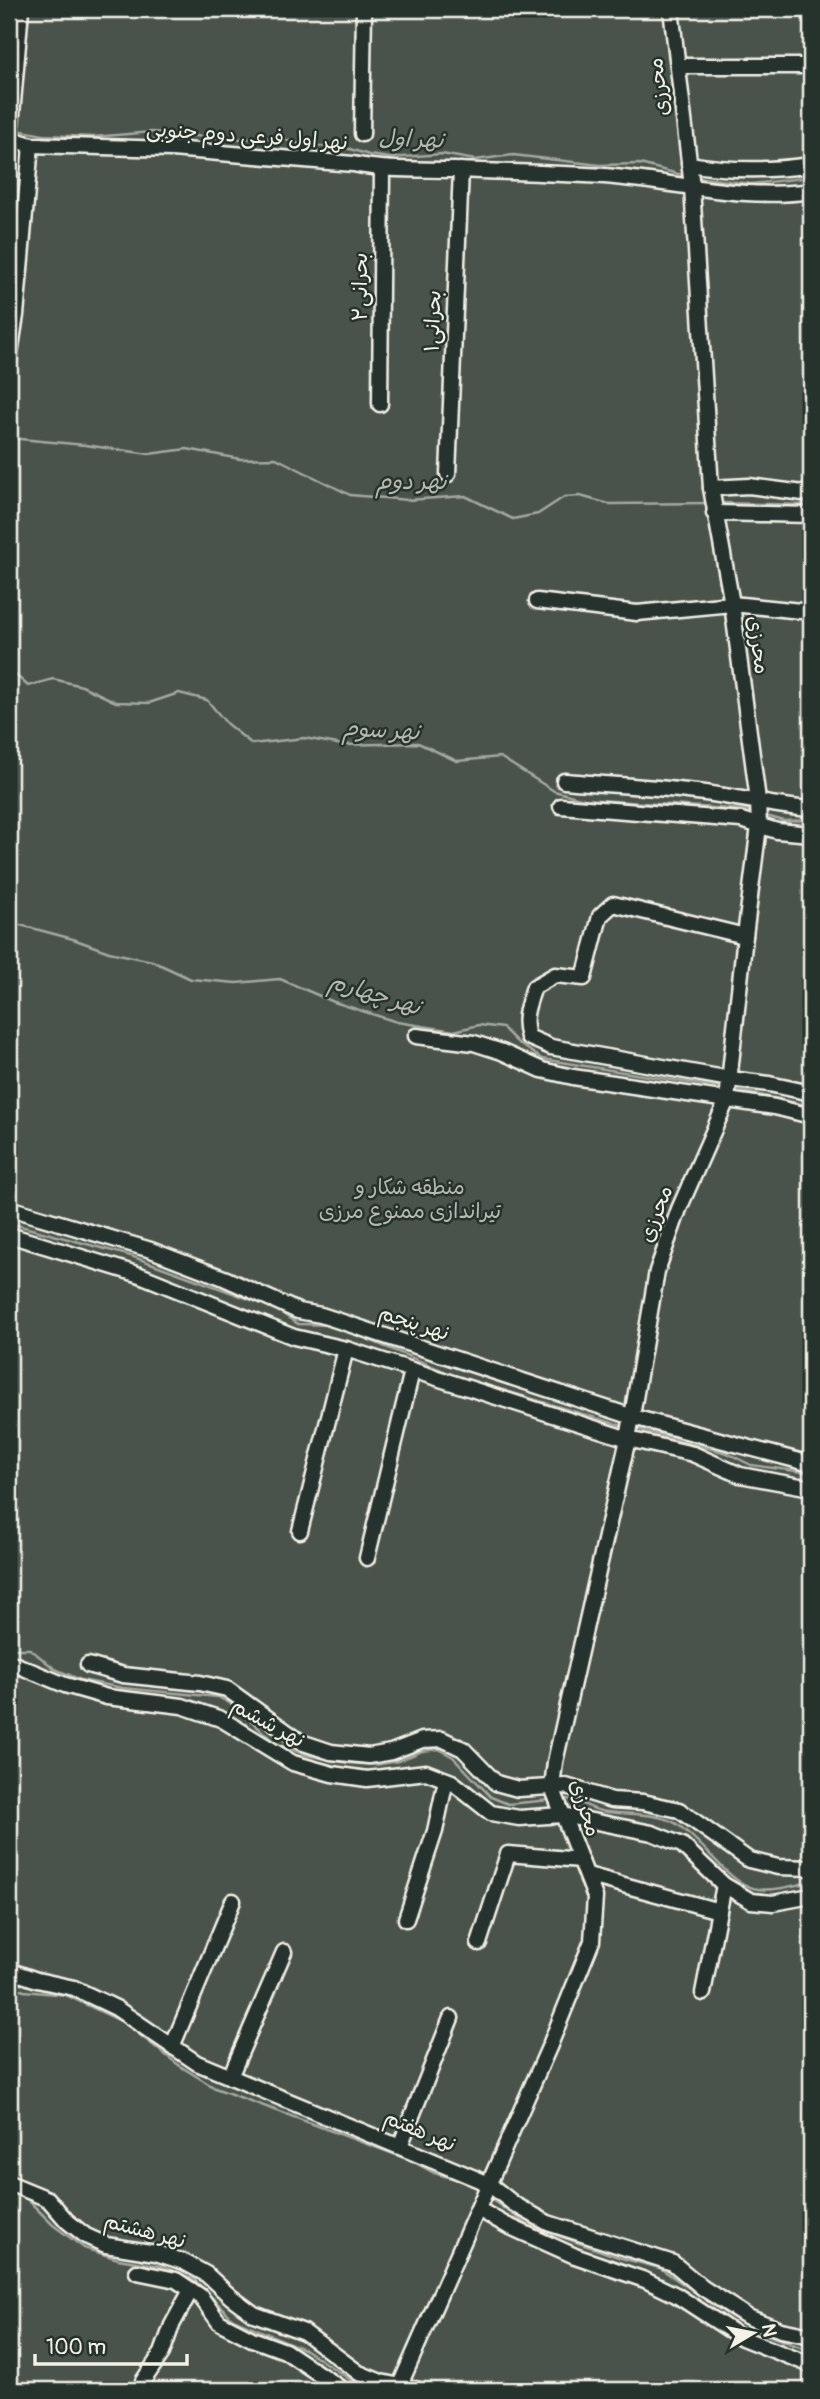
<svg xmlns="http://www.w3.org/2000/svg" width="820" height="2399" font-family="Pangolin,'Playpen Sans Arabic',sans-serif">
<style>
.green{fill:#48524c;stroke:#9ea29a;stroke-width:2}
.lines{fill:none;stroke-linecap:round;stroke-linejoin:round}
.stream{stroke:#a4a8a0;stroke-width:2.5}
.minor-casing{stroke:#f4f1e8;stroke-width:19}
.minor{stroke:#26332d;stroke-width:14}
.labels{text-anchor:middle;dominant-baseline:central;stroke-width:5;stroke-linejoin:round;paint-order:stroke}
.street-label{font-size:21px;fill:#f4f1e8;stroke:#26332d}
.park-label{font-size:21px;fill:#b8b9b1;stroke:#26332d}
.water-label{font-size:23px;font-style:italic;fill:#b8bab2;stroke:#26332d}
</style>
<rect width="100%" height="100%" fill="#2e3b34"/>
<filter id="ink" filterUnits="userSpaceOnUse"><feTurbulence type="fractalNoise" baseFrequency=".0143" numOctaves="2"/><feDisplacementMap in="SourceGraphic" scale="14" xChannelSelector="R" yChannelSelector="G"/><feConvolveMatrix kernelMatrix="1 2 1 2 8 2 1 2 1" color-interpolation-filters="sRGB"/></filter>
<g filter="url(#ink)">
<rect class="green" x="9" y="9" width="802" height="2381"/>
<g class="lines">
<g class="stream">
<polyline points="17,130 43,135 93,137 152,132 227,139 280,138 299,144 350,149 369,155 390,158 442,154 475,160 513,155 600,165 640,164 686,176"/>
<polyline points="696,177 751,184 811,177"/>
<polyline points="9,438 85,445 149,454 187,449 240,459 276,458 350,495 408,500 465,496 513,519 538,514 564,497 580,496 609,504 710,503"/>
<polyline points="720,503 811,505"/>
<polyline points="9,669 28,686 53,679 82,686 116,702 149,703 179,693 207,700 227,724 252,744 304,738 343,745 418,743 457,761 500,757 554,791 584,799 744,810 753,812"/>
<polyline points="763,815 784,821 811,820"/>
<polyline points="9,922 73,939 109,952 152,961 191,979 236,983 280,979 334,1002 397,1022 454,1031 479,1025 503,1028 517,1042 542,1059 722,1088"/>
<polyline points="732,1089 811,1106"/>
<polyline points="9,1223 131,1256 274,1308 298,1324 332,1325"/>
<polyline points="348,1331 453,1375 626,1427"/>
<polyline points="636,1429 727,1453 751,1465 811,1473"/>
<polyline points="9,1649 30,1649 55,1669 81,1680 123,1688 218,1697 235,1706 275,1743 306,1755 348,1763 375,1765 398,1761 422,1751 439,1749 453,1757 491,1797 508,1804 550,1800"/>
<path d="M560,1799c15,-2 27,9 41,12 21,4 56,1 74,12 27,16 51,58 78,65 18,5 40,-3 58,-6"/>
<polyline points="9,1984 24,1991 66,1995 123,2022 180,2066 215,2088 410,2160 434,2173 466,2182"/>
<polyline points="9,2193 25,2197 53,2225 84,2248 118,2259 161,2266 195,2280 233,2319 306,2350 355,2383 372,2390"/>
<polyline points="489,2198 528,2225 621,2258 660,2268 728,2315 759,2332 811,2351"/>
</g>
<g class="minor-casing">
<g id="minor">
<polyline points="678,66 811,66"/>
<polyline points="362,134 364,9"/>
<path d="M9,138l22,7 141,4 181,15c34,7 67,5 101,6 50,2 100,3 150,6 69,5 138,25 207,15"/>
<polyline points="10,138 21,9"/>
<path d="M689,164c41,7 81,7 122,1"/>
<polyline points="9,360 16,315 31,145"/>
<polyline points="380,404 382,170"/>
<polyline points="448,474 461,170"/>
<polyline points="711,488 749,486 811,494"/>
<polyline points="714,513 811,515"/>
<polyline points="537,601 637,613 732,604 811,612"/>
<path d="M564,781c47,4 94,6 141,12 36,5 70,13 106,16"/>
<polyline points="561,806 741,820 777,831 811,834"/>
<path d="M745,936l-132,-32 -13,12 -16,62 -29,-3 -21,12c-6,18 -12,31 -6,50l23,10 179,32 39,5 42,9"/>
<polyline points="416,1036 474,1043 502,1052 542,1070 573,1077 775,1107 811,1116"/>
<polyline points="9,1208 151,1250 224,1278 298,1311 321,1315 633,1417 811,1464"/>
<polyline points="9,1235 140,1275 294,1337 346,1349 628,1439 693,1454 740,1475 811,1488"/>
<polyline points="300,1531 346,1349"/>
<polyline points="367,1558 412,1371"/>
<polyline points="9,1662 65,1685 107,1697 182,1706 221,1719 293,1763 332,1774 367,1779 426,1772 452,1782 491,1813 519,1818 562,1815 652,1833 682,1845 724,1885 751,1901 773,1903 811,1896"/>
<polyline points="88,1665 123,1675 200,1683 227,1689 301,1742 331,1752 369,1756 391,1752 422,1740 442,1739 463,1749 496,1783 518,1789 566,1786 612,1800 643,1802 679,1810 749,1860 778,1867 811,1868"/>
<polyline points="587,1875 719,1911"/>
<polyline points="406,1919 435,1831 446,1780"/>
<polyline points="479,1943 508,1854 581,1860"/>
<polyline points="9,1967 14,1972 37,1980 74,1988 116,2008 197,2063 489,2184 514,2204 548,2223 673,2263 703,2288 748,2317 781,2330 811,2336"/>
<polyline points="703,1993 724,1885"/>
<polyline points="172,2047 233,1901"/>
<polyline points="230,2077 284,1952"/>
<polyline points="400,2146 451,2018"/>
<polyline points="9,2183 48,2199 67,2221 86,2236 106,2245 156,2253 184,2262 206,2274 231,2297 254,2314 304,2332 359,2373 381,2382 419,2390"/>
<polyline points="478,2209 506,2225 575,2256 645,2280 676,2295 742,2338 811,2365"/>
<polyline points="137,2272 176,2280 200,2296 219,2322 252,2339 285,2351 343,2390"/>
<polyline points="143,2390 143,2381 162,2353 172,2325 191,2290"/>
<polyline points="400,2390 400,2385 550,2045 592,1941 595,1897 552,1787 555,1762 628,1439 657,1271 679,1209 727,1100 745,936 759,826 758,800 732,604 711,488 692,187 671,9"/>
</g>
</g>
<use href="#minor" class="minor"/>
</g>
</g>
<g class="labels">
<g class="street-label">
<text transform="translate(659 87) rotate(-97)">محرزی</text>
<text transform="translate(247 136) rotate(4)">نهر اول فرعی دوم جنوبی</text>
<text transform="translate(360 287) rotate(-90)">بحرانی۲</text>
<text transform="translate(433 321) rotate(-88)">بحرانی۱</text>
<text transform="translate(758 645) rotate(82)">محرزی</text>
<text transform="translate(656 1214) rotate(-69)">محرزی</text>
<text transform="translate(414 1323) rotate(18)">نهر پنجم</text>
<text transform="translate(268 1723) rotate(29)">نهر ششم</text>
<text transform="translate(585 1808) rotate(72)">محرزی</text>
<text transform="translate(420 2131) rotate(23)">نهر هفتم</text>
<text transform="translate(145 2231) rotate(15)">نهر هشتم</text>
</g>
<g class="park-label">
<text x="410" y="1187">منطقه شکار و<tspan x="410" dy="24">تیراندازی ممنوع مرزی</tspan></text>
</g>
<g class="water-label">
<text transform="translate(411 139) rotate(2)">نهر اول</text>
<text x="411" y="481">نهر دوم</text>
<text transform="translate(381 730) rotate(3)">نهر سوم</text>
<text transform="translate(375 994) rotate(17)">نهر چهارم</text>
</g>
</g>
<rect width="820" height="2399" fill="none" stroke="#26332d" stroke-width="35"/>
<rect x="18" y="18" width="785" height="2364" fill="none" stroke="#f4f1e8" stroke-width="2.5" filter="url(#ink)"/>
<g transform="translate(753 2333) rotate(80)" stroke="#26332d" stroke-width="5" paint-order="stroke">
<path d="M0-5L12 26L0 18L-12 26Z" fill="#f4f1e8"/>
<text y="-10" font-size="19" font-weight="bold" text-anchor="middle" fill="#f4f1e8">N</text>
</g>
<path d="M35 2354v10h152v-10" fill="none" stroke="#f4f1e8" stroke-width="3.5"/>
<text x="46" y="2354" font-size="21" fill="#f4f1e8" stroke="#26332d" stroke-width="5" paint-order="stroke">100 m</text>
</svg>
